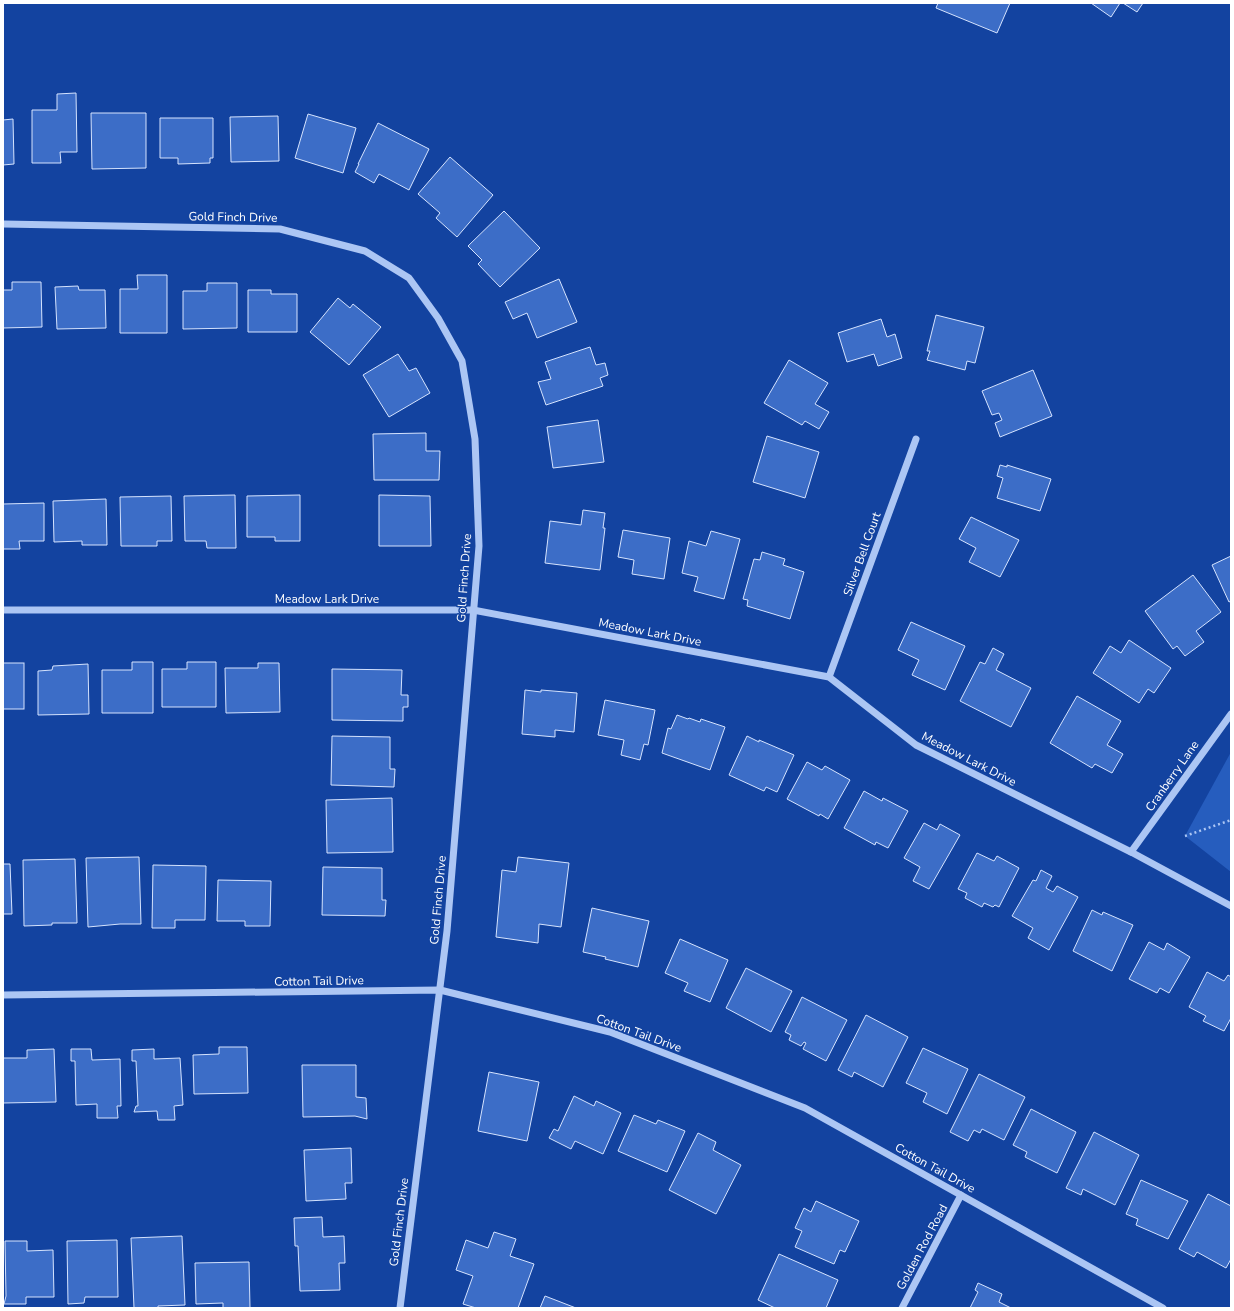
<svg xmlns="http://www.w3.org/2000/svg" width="1234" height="1311" font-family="'Nunito Sans',sans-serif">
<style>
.green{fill:#265dbe}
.building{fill:#3c6dc7;stroke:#d5e3fe}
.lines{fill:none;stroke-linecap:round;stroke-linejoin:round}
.path{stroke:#acc6f4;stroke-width:2.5;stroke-dasharray:2 3;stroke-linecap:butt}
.minor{stroke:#acc6f4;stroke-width:7}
.labels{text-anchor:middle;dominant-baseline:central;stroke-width:3;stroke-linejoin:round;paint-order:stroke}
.street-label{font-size:12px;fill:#fff;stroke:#1343a0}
</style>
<rect width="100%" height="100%" fill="#1343a0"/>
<polygon class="green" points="1231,752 1231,872 1185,836"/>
<g class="building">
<polygon points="938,3 1010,3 997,33 936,8"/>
<polygon points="1091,3 1120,3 1111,17"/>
<polygon points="1123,3 1143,3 1137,12"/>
<polygon points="76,93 77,152 60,152 61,163 32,163 32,110 57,110 57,94"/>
<polygon points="91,113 146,113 146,168 92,169"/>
<polygon points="308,114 356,128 343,173 295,158"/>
<polygon points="278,116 279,161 231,162 230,117"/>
<polygon points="160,118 213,118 213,158 210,158 210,163 178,164 178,158 160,158"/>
<polygon points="13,119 14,164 3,165 3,120"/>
<polygon points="378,123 429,149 409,190 379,174 374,183 355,172 359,164 358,164"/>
<polygon points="450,157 493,195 457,237 436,218 440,213 418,194"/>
<polygon points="504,211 540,248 500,287 478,264 482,260 468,246"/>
<polygon points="137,275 167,275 167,333 120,333 120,289 138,289"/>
<polygon points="559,279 577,322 537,338 527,313 513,319 505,302"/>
<polygon points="12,282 41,282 42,327 3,328 3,290 12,290"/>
<polygon points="207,283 237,283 237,328 183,329 183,291 207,291"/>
<polygon points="78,286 79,290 105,290 106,328 57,329 55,287"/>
<polygon points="248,290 271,290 271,294 297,294 297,332 248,332"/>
<polygon points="338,298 350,308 353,304 381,327 349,365 310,332"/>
<polygon points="936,315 984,327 975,363 967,361 965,370 927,360 930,351 927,351"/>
<polygon points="881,319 887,337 895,334 902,358 878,366 874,354 847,362 838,333"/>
<polygon points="590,347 596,365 605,363 608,375 600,378 603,386 546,405 538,382 551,379 545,362"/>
<polygon points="398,354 409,371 416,368 430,393 389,417 363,375"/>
<polygon points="789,360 828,383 815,404 829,412 819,429 805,421 802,425 764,403"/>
<polygon points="1033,370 1052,416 1000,437 995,423 1002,420 999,413 992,415 982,391"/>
<polygon points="598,420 604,462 553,468 547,427"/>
<polygon points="426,433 426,451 440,451 439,480 374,480 373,434"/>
<polygon points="767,436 819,452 805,498 753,482"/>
<polygon points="1000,465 1007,467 1007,465 1051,479 1040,511 997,498 1003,478 997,476"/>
<polygon points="235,495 236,548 207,548 206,541 185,541 184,496"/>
<polygon points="300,495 300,541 275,541 275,537 247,537 247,496"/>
<polygon points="379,495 430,496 431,546 379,546"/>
<polygon points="171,496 172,541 157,541 157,546 121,546 120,497"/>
<polygon points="106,499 107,545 82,545 82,541 54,542 53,501"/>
<polygon points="44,503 44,541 19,541 20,549 3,549 3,504"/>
<polygon points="583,510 605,513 603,528 605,528 600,570 545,563 550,521 581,525"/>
<polygon points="971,517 1019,540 1000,577 969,562 976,548 959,539"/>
<polygon points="623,530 670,538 664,579 632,574 634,560 618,557"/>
<polygon points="711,531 740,539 724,599 694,591 698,577 682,573 689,541 706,546"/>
<polygon points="762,552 785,559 783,565 804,572 790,619 747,606 748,600 743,599 754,559 760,560"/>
<polygon points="1231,556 1231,601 1229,602 1212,565"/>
<polygon points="1193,575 1221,612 1196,631 1204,642 1185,656 1177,646 1173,649 1145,611"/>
<polygon points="911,622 965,646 945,690 912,675 919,660 898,650"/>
<polygon points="1129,640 1171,668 1154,693 1148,689 1139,703 1093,673 1110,646 1121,653"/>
<polygon points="993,648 1004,654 996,670 1031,688 1011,727 960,701 980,662 985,664"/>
<polygon points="132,662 153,662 153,713 102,713 102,670 132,670"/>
<polygon points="187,662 216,662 216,707 162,707 162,669 187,669"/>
<rect x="3" y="663" width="21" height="46"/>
<polygon points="258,663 279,663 280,712 226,713 225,668 258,668"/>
<polygon points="88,664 89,714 38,715 38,671 52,670 53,666"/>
<polygon points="332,669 402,670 401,695 408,695 408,707 403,707 403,721 332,720"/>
<polygon points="525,690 541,692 541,690 577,693 574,732 555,730 555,737 522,734"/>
<polygon points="1077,696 1121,721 1107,745 1123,754 1112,773 1095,764 1092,768 1050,743"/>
<polygon points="605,700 655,710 648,745 644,744 640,760 621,755 624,740 598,735"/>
<polygon points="677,715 688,719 689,718 700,722 701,719 725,727 710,770 662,753 668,728 671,729"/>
<polygon points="332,736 390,737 390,769 395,769 394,787 331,785"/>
<polygon points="747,736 759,742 759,740 794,755 777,792 766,787 764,791 729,775"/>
<polygon points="807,762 822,770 825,766 850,780 828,819 820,814 819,816 787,799"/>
<polygon points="864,791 882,801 883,798 908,811 888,848 876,842 875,845 844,828"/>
<polygon points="392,798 393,852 327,853 326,800"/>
<polygon points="924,823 937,830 940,824 960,835 929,889 913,881 920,867 904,858"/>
<polygon points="977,853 994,861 997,856 1019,868 999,907 995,905 993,907 984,903 982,907 965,898 967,893 958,889"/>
<polygon points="139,857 141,924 120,924 88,927 86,858"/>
<polygon points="518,857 569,863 561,927 539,924 538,943 496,937 502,870 516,872"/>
<polygon points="75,859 77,923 52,923 52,925 24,926 23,860"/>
<polygon points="3,864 10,864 12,914 3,914"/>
<polygon points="153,865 206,866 205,920 175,920 175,928 152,928"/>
<polygon points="323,867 382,868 382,900 386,900 385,916 322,915"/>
<polygon points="1041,870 1052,876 1046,888 1053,892 1057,886 1078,897 1049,950 1028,938 1033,928 1012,916 1033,880 1036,881"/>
<polygon points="218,880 271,881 270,926 245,926 245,921 217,921"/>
<polygon points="592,908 649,921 638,967 605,959 606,957 583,952"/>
<polygon points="1092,910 1102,915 1103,912 1133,925 1112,971 1073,951"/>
<polygon points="680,939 728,960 710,1002 684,991 688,983 665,973"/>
<polygon points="1149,942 1164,950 1167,943 1190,957 1169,993 1160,988 1157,993 1129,979"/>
<polygon points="746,968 792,991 771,1032 726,1008"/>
<polygon points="1207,972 1224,981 1228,975 1231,977 1231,1018 1224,1031 1203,1021 1206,1016 1189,1007"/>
<polygon points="802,997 847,1020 826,1061 803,1049 806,1043 804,1042 801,1046 789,1040 791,1035 785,1032"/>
<polygon points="866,1015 908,1037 883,1087 854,1072 852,1077 838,1070"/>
<polygon points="219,1047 247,1047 248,1093 194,1094 193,1055 219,1054"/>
<polygon points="923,1048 968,1069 947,1114 923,1102 927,1093 906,1083"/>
<polygon points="54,1049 56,1102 3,1103 3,1058 27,1058 27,1050"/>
<polygon points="71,1049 91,1049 92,1060 120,1059 121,1106 117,1106 118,1118 97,1118 97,1104 76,1105 75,1061 71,1061"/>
<polygon points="154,1049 154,1059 180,1058 183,1105 174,1106 175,1120 158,1120 157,1111 134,1112 136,1106 138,1106 136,1061 132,1061 132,1050"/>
<polygon points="302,1065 356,1065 356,1097 366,1098 367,1119 355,1116 303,1117"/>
<polygon points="489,1072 539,1082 527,1141 478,1131"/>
<polygon points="979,1074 1025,1097 1004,1140 982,1129 980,1133 974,1130 968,1141 950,1132"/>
<polygon points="574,1096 594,1106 596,1101 621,1113 603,1154 575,1141 571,1149 549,1138 554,1129 558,1131"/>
<polygon points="1031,1109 1076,1132 1057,1173 1025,1157 1027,1152 1013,1145"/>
<polygon points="634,1115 656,1124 658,1120 685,1131 667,1172 618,1151"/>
<polygon points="1094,1132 1139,1155 1115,1205 1083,1189 1081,1195 1066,1188"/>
<polygon points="698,1133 716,1142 713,1150 741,1165 716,1214 669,1190"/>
<polygon points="351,1148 352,1183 345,1183 346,1199 306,1201 304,1150"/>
<polygon points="1141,1180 1188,1201 1168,1239 1136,1225 1138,1219 1126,1214"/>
<polygon points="1208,1194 1231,1206 1231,1259 1226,1268 1197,1252 1194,1257 1179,1249"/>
<polygon points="816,1201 859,1221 845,1252 840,1250 834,1264 795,1247 802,1231 795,1228 804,1208 811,1212"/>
<polygon points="322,1217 323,1237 344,1236 345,1263 339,1263 340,1290 300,1291 298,1246 295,1246 294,1218"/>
<polygon points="494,1232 516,1239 510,1256 534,1264 518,1308 476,1308 463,1304 473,1276 456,1270 466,1240 488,1248"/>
<polygon points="182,1236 185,1305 158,1306 158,1308 134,1308 131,1238"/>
<polygon points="117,1240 118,1297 85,1297 84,1303 68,1304 67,1241"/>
<polygon points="5,1241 27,1241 27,1251 53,1250 54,1297 26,1297 26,1304 4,1304 6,1296"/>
<polygon points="779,1254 838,1280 826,1308 775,1308 758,1300"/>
<polygon points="249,1262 250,1308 223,1308 223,1303 196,1304 195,1263"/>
<polygon points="978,1283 1002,1294 999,1302 1011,1308 970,1308 978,1292 975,1290"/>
<polygon points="545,1296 576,1308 540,1308"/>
</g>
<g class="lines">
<polyline class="path" points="1185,836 1231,820"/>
<g class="minor">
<polyline points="3,224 280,229 365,251 409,278 438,318 462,361 475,439 479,546 447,931 400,1308"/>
<polyline points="3,610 473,610 829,677 916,745 1131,852 1231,906"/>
<polyline points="829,677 916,439"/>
<polyline points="1131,852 1231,714"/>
<polyline points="3,995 440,990 610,1032 805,1108 1163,1308"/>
<polyline points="902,1308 961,1195"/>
</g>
</g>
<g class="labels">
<g class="street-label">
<text transform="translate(233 217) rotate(1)">Gold Finch Drive</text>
<text transform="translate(862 554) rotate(-70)">Silver Bell Court</text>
<text transform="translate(464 578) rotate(-86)">Gold Finch Drive</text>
<text x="327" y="599">Meadow Lark Drive</text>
<text transform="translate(650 632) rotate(11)">Meadow Lark Drive</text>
<text transform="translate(969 759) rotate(27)">Meadow Lark Drive</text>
<text transform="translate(1172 776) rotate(-55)">Cranberry Lane</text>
<text transform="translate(438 900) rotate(-85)">Gold Finch Drive</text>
<text transform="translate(319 981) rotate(-1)">Cotton Tail Drive</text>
<text transform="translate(639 1033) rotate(20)">Cotton Tail Drive</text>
<text transform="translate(935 1168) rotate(29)">Cotton Tail Drive</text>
<text transform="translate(399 1222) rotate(-83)">Gold Finch Drive</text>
<text transform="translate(922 1247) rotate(-62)">Golden Rod Road</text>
</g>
</g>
<rect width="1234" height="1311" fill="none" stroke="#ffffff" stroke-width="8"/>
</svg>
